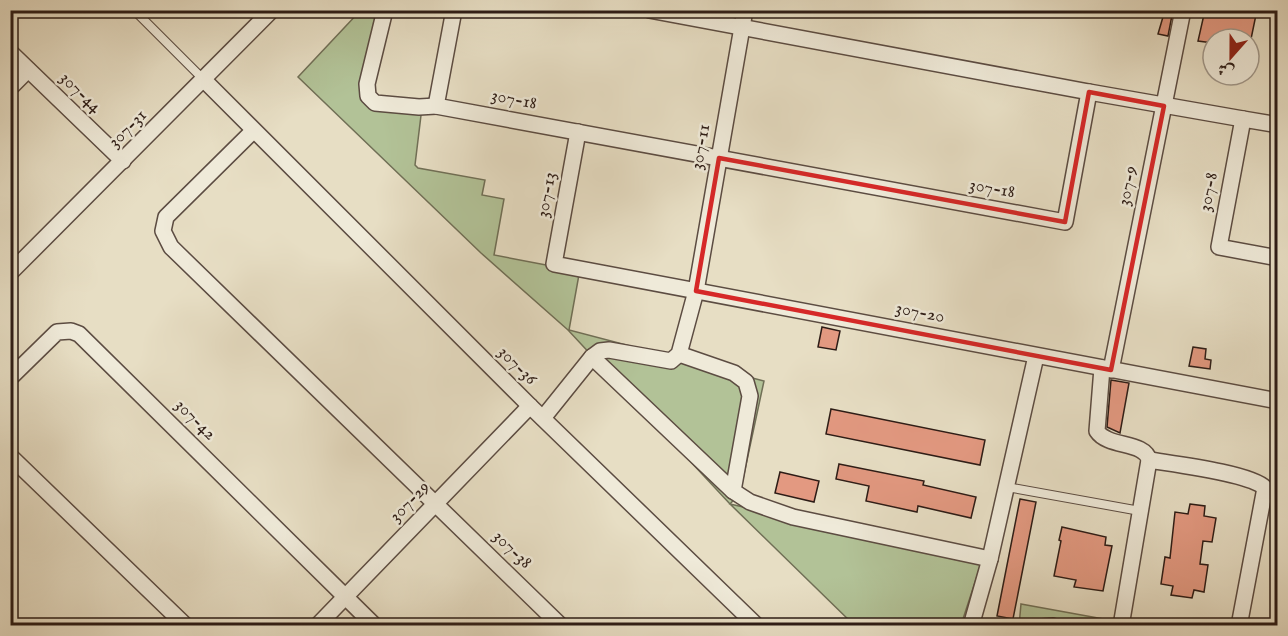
<svg xmlns="http://www.w3.org/2000/svg" width="1288" height="636" font-family="'IM FELL English',Amiri,serif">
<style>
.green{fill:#b2c297;stroke:#706f56;stroke-width:1.5}
.building{fill:#e39981;stroke:#2d1c16;stroke-width:1.5}
.lines{fill:none;stroke-linecap:round;stroke-linejoin:round}
.service-casing{stroke:#5c4c42;stroke-width:10}
.minor-casing{stroke:#5c4c42;stroke-width:18}
.service{stroke:#efead9;stroke-width:8}
.minor{stroke:#efead9;stroke-width:15}
.marked{fill:none;stroke:#d62828;stroke-width:4.5;stroke-linejoin:round}
.labels{text-anchor:middle;dominant-baseline:central;stroke-width:5;stroke-linejoin:round;paint-order:stroke}
.street-label{font-size:18px;fill:#2d1c16;stroke:#efead9}
</style>
<rect width="100%" height="100%" fill="#e7dec4"/>
<filter id="stains"><feTurbulence type="fractalNoise" baseFrequency=".00333" numOctaves="4"/><feColorMatrix values="0 0 0 0 .2 0 0 0 0 .09 0 0 0 0 .02 0 0 0 .5 -.17"/></filter>
<radialGradient id="worn" r=".72"><stop offset=".6" stop-color="#630" stop-opacity="0"/><stop offset="1" stop-color="#630" stop-opacity=".3"/></radialGradient>
<g class="green">
<polygon points="360,11 385,11 368,96 422,107 415,165 418,168 485,180 482,195 504,199 494,255 546,265 554,264 580,269 569,330 764,381 740,493 730,504 982,561 961,625 854,625 730,504 568,330 481,253 298,77"/>
<polygon points="1021,604 1109,620 1129,625 1019,626"/>
</g>
<g class="building">
<polygon points="1165,10 1173,10 1168,36 1158,34"/>
<polygon points="1205,10 1257,10 1251,39 1213,39 1213,43 1198,41"/>
<polygon points="822,327 840,331 836,350 818,347"/>
<polygon points="1193,347 1206,349 1205,359 1211,360 1210,369 1189,366"/>
<polygon points="1111,380 1129,383 1120,433 1107,427"/>
<polygon points="831,409 985,440 980,465 826,434"/>
<polygon points="839,464 924,481 923,485 976,497 971,518 918,506 917,512 866,501 869,486 836,479"/>
<polygon points="780,472 819,481 814,502 775,493"/>
<polygon points="1020,499 1036,502 1013,619 997,616"/>
<polygon points="1190,504 1205,506 1204,516 1216,518 1212,542 1203,541 1200,564 1208,565 1204,592 1194,590 1192,598 1171,595 1173,586 1161,584 1165,557 1170,558 1175,512 1188,514"/>
<polygon points="1062,527 1106,537 1105,545 1112,546 1103,591 1074,587 1076,580 1054,576 1061,541 1059,540"/>
</g>
<g class="lines">
<g class="service-casing">
<g id="service">
<polyline points="134,10 204,80"/>
<polyline points="1007,487 1140,511"/>
<polyline points="1006,626 1053,622 1064,626"/>
</g>
</g>
<g class="minor-casing">
<g id="minor">
<polyline points="385,10 367,84 368,96 375,103 419,107 436,106"/>
<polyline points="454,10 436,106 1065,222 1089,92 649,10"/>
<polyline points="10,52 123,161"/>
<polyline points="204,80 530,406 757,626"/>
<polyline points="10,88 28,70"/>
<polyline points="1089,92 1243,119"/>
<polyline points="1278,125 1243,119 1219,247 1278,258"/>
<polyline points="253,131 166,217 163,231 171,247 561,626"/>
<polyline points="578,132 554,264 1278,401"/>
<polyline points="10,273 272,10"/>
<polyline points="679,354 734,373 746,382 750,396 733,491"/>
<polyline points="592,357 733,491 750,502 793,517 990,559"/>
<path d="M1102,368l-5,63c11,17 48,10 52,29l-28,166"/>
<polyline points="1111,370 1183,10"/>
<polyline points="10,378 57,332 71,331 79,334 375,626"/>
<polyline points="543,418 592,357 600,351 609,350 671,361 679,354 696,291 745,10"/>
<polyline points="10,456 186,626"/>
<path d="M1149,460c24,4 101,13 116,28l-26,138"/>
<polyline points="317,626 530,406"/>
<polyline points="971,626 990,559 1036,356"/>
</g>
</g>
<use href="#service" class="service"/>
<use href="#minor" class="minor"/>
</g>
<path class="marked" d="M1089,92l75,14 -53,264 -415,-79 23,-133 346,64z"/>
<g class="labels">
<g class="street-label">
<text transform="translate(80 93) rotate(44)">307-44</text>
<text transform="translate(514 100) rotate(11)">307-18</text>
<text transform="translate(128 129) rotate(-45)">307-31</text>
<text transform="translate(701 147) rotate(-80)">307-11</text>
<text transform="translate(1128 186) rotate(-79)">307-9</text>
<text transform="translate(992 189) rotate(10)">307-18</text>
<text transform="translate(1209 192) rotate(-79)">307-8</text>
<text transform="translate(547 195) rotate(-80)">307-13</text>
<text transform="translate(920 313) rotate(11)">307-20</text>
<text transform="translate(517 366) rotate(45)">307-36</text>
<text transform="translate(195 420) rotate(45)">307-42</text>
<text transform="translate(410 502) rotate(-46)">307-29</text>
<text transform="translate(512 550) rotate(44)">307-38</text>
</g>
</g>
<rect width="1288" height="636" fill="none" stroke="#e7dec4" stroke-width="36"/>
<rect x="12" y="12" width="1264" height="612" fill="none" stroke="#2d1c16" stroke-width="3"/>
<rect x="18" y="18" width="1252" height="600" fill="none" stroke="#2d1c16" stroke-width="1.5"/>
<g transform="translate(1231 57) rotate(201)"><circle r="28" fill="#efead9" stroke="#a1988b" stroke-width="1.5"/>
<path d="M0-4.5L10 22L0 15L-10 22Z" fill="#8f2418"/>
<text y="-9" font-size="16" font-weight="bold" text-anchor="middle" fill="#2d1c16">ش</text>
</g>
<rect width="100%" height="100%" filter="url(#stains)"/>
<rect width="100%" height="100%" fill="url(#worn)"/>
</svg>
